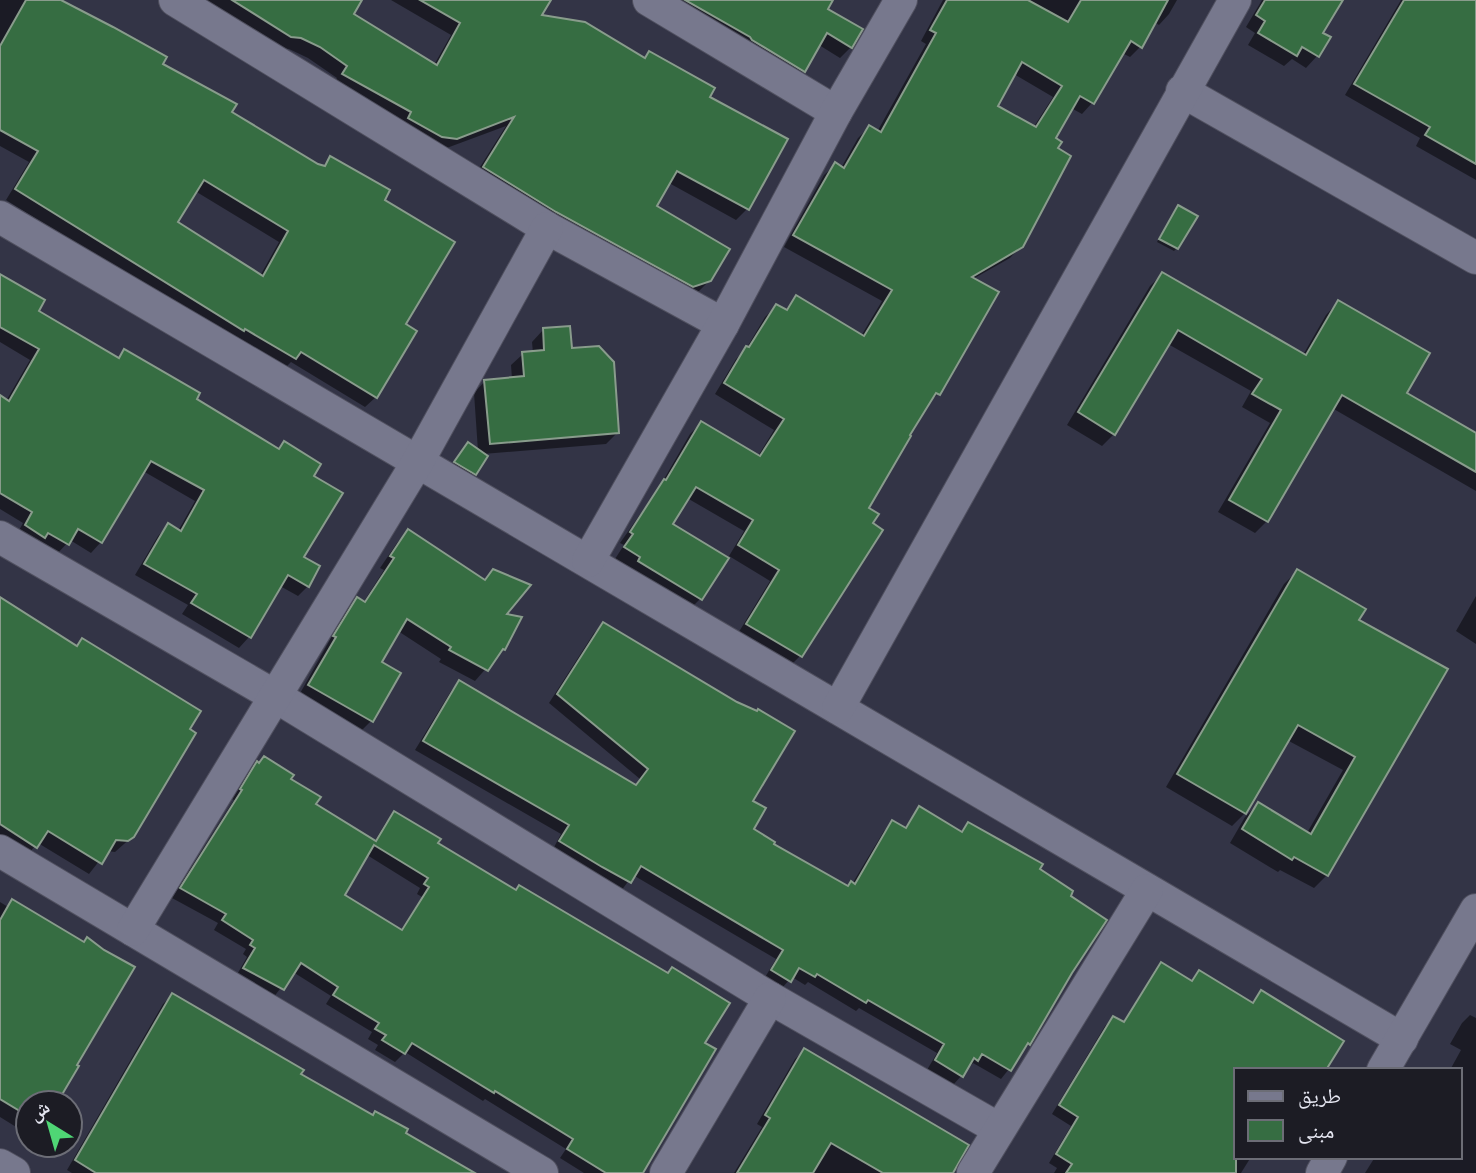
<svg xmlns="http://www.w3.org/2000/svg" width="1476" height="1173" font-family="'PT Sans','Noto Naskh Arabic',sans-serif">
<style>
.shadow{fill:#0007;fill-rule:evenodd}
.building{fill:#366d42;stroke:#899c8c;stroke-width:2;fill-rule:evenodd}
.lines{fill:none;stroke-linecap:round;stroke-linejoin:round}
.street-casing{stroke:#50505f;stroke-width:34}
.street{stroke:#77788d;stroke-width:32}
</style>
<rect width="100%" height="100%" fill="#333446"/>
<g class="shadow">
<path d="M0,0h58l103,64 69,49 92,54 9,-9 51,42 22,125 -28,72 -11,10 -74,-45 -7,7 -52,-28 -226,-141 23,-38 -29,-16zM195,191l84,51 -19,34 -84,-54z"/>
<polygon points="203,0 360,0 352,15 434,65 451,35 391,0 532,0 539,17 643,59 649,53 707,98 786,140 747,209 736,220 669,183 655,207 710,280 698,292 681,297 473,178 506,126 444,149 333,86 337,78 308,58 289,49 280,48"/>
<polygon points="658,0 831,0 826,9 851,47 840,58 819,45 804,71 793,82"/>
<path d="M943,0h234l-8,14 -10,11 -5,-3 -13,24 -11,11 -8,-4 -30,50 -10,11 -11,-6 -18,31 -32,107 -11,12 -37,21 -35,115 -11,10 -60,104 -67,148 -10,10 -53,-31 33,-54 -41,-25 15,-25 -57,-33 -16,26 55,35 -26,40 -11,11 -74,-51 9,-14 -4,-2 40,-57 30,-52 11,-11 57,33 16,-26 -59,-36 21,-35 10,-10 19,-32 11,-11 8,5 12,-13 65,38 21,-35 -98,-54 40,-72 11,-10 6,3 17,-30 11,-11 8,5 49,-88 -5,-3zM1014,74l39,23 -20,31 -37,-21z"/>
<polygon points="1262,0 1341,0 1321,33 1328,38 1317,56 1306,68 1292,59 1284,66 1248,45 1255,33 1246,27"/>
<polygon points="1401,0 1476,0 1476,180 1416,146 1420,138 1345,95"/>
<polygon points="1175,211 1177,248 1174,251 1157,242"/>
<polygon points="1162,274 1303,355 1326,315 1338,302 1404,393 1476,435 1476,491 1332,408 1267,521 1255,533 1218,512 1270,423 1242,407 1251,391 1168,344 1114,434 1102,446 1067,425 1150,286"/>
<polygon points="0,276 36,312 117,359 125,352 194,400 278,450 284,444 311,476 301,558 308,586 298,596 280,586 249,637 239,648 182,614 188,605 135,575 158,536 168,525 178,531 195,501 143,471 101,542 91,553 70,540 57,554 16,536 23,523 0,509 0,401 6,401 30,360 0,342"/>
<polygon points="543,330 570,350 618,432 606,444 483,454 471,477 452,466 465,447 478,451 474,393 485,381 512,379 511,365 523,354 533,353 532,342"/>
<polygon points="408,531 503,615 519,618 503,649 475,681 439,662 441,659 398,631 380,662 371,721 360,732 298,697 346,611 357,599 363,603 384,570 380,568 397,543"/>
<polygon points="1297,571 1357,621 1445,669 1327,875 1314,888 1280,870 1278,872 1230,843 1245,817 1258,804 1307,833 1343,770 1287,740 1245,813 1232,826 1166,787 1284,584"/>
<polygon points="1476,596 1476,644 1456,631"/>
<polygon points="0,599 76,647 82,640 133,836 115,852 107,851 89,874 38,843 24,858 0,842"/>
<polygon points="603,624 751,801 751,829 772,845 848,887 852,884 884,831 893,822 904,829 919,809 960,833 968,824 1038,869 1068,896 1071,973 1029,1044 1001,1079 973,1063 953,1085 927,1070 937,1053 859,1008 856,1011 808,982 805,985 792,977 781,989 764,979 776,959 633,875 621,891 552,851 561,834 415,750 451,691 459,682 635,786 640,779 549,703 594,633"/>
<path d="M257,764l32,16 25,25 60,37 12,-20 9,-9 308,230 -12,43 3,1 -53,86h-57l-24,-15 6,-9 -81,-50 -2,2 -78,-49 -10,10 -20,-12 3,-5 -10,-6 4,-7 -46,-28 5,-8 -38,-24 -20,26 -38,-20 12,-21 -4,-3 3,-5 -32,-19 4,-7 -46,-25 62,-98 -2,-1 16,-26zM367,855l53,33 -3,6 5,3 -22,34 -58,-36z"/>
<polygon points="13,901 55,1103 28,1103 28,1123 21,1130 0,1117 0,902 8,907"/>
<polygon points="1162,964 1190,982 1199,972 1251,1004 1261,992 1236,1070 1236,1157 1251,1157 1241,1173 1054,1173 1057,1168 1049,1163 1071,1126 1052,1114 1105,1026 1113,1018 1121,1031 1158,971 1154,971"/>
<polygon points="172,995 299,1074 471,1173 72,1173 67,1170 163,1004"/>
<polygon points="1470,1015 1476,1018 1476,1173 1365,1173 1375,1157 1460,1157 1460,1070 1450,1070 1461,1050 1450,1044 1462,1023"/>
<polygon points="804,1050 951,1173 734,1173 762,1127 757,1124 795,1059"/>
</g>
<g class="building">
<path d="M26,0h35l52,27 54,30 -4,7 74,40 -5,8 86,52 7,2 5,-10 60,34 -5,10 70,42 -49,82 11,7 -40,67 -76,-46 -5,7 -51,-30 -1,2 -229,-142 23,-38 -38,-21v-84zM204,180l84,51 -25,45 -85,-54z"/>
<polygon points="232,0 362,0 354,14 437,65 460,23 420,0 551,0 542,15 585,22 645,58 649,51 715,88 710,97 788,139 749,210 677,171 657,206 730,249 711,281 693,287 556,212 483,167 514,117 457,139 442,137 408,118 411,112 342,74 347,66 320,47 301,38 291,37"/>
<polygon points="685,0 833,0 828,9 863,29 852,48 827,33 805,72 752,40 750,37"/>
<path d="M947,0h81l40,22 13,-22h87l-26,48 -11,-7 -37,63 -14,-8 -24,42 6,4 -4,6 13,8 -48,91 -51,30 27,15 -59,103 -4,-2 -26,42 1,1 -42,72 10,6 -6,9 10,7 -81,127 -56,-33 33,-54 -41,-25 15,-25 -57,-33 -23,37 56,34 -27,42 -64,-39 2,-4 -16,-10 9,-13 -3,-2 34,-53 2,1 35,-59 59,35 24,-37 -60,-36 22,-37 3,1 27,-43 11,6 9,-15 68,41 28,-46 -99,-55 42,-73 9,6 25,-43 12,7 55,-99 -6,-3zM1022,62l40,24 -26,41 -38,-21z"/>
<polygon points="1265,0 1343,0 1323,33 1331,37 1319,57 1302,47 1297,56 1258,33 1265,21 1256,15"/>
<polygon points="1404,0 1476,0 1476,164 1425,135 1430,127 1354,84"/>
<polygon points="1178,205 1198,216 1178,249 1159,239"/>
<polygon points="1162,272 1306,355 1338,300 1430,353 1407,393 1476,433 1476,472 1342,395 1268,522 1229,500 1281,410 1252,394 1262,379 1178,330 1115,435 1078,412"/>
<polygon points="0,274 45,300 39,311 119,358 124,349 200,393 197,399 279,449 284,441 321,464 314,476 343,493 304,557 320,566 309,587 288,575 251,638 191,603 197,594 144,564 168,523 181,531 204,490 151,461 102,543 78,529 69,545 48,533 45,538 25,525 32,512 0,493 0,395 9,401 39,349 0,327"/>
<polygon points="570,326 572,348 599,346 614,362 619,433 490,444 484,380 524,376 522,352 544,350 543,328"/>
<polygon points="468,442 488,456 476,475 454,462"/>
<polygon points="408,529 485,580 493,569 531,585 507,614 522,617 505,650 503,649 488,671 449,650 451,647 407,619 382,662 401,673 373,722 308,685 336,637 333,636 357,597 365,602 394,558 390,556"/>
<polygon points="1297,569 1366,609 1359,620 1448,669 1328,876 1294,857 1292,860 1242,829 1258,802 1311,834 1355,757 1298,725 1246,814 1177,774"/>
<polygon points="0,597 77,646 82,638 201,711 190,729 196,733 134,837 128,841 116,840 102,864 48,831 37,848 0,824"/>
<polygon points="603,622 737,702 757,711 758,709 795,731 753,801 766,808 754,829 775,842 774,844 848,886 851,881 855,884 892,820 906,828 919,806 962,832 968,822 1043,864 1040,869 1073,891 1071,896 1107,920 1072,973 1030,1045 1028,1043 1011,1071 982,1054 978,1061 974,1058 963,1077 935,1060 944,1044 868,1000 866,1003 817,974 815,977 799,968 791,982 771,970 783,950 641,866 631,883 602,867 559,841 569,825 423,741 459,680 636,785 648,769 557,694"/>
<path d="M264,756l30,19 -3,4 30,18 -5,7 60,37 18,-30 47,28 -3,4 78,47 3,-5 149,88 4,-6 58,36 -25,40 11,6 -73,124h-37l-39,-24 6,-10 -78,-48 -1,2 -82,-50 -7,11 -23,-14 4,-5 -11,-6 4,-6 -46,-28 5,-8 -37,-24 -17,27 -41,-22 12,-20 -5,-3 3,-5 -31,-20 4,-6 -46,-26 62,-98 -2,-1 17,-28 2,2zM374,845l54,33 -4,6 5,3 -27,43 -57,-35z"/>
<polygon points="12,899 84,942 87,937 104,950 135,967 77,1065 79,1066 57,1103 28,1103 28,1116 0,1099 0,920"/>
<polygon points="1161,962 1192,981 1199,970 1253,1003 1261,990 1344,1041 1326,1070 1236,1070 1236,1173 1066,1173 1072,1164 1056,1154 1078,1117 1059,1105 1113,1016 1124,1022"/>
<polygon points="172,993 304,1070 301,1074 373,1115 375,1111 408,1129 406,1133 475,1173 96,1173 75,1160"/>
<polygon points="804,1048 969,1145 953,1173 883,1173 831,1143 813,1173 737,1173 770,1118 765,1115"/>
</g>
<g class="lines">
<g class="street-casing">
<g id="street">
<polyline points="175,0 547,228 723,324"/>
<polyline points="649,0 836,112"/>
<polyline points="1182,91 1476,258"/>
<polyline points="0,217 1402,1039"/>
<polyline points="0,537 275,696 770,998 999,1129"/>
<polyline points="588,561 723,324 836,112 901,0"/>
<polyline points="838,708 1235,0"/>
<polyline points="0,851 542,1173"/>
<polyline points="133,930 417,463 547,228"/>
<polyline points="1383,1070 1476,910"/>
<polyline points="0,1165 14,1173"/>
<polyline points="666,1173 770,998"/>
<polyline points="973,1173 1147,890"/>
<polyline points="1322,1173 1331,1157"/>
</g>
</g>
<use href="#street" class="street"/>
</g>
<rect x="1234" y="1068" width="228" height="91" fill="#1c1c24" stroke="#6c6d76" stroke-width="2"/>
<rect x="1248" y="1091" width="35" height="10" fill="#77788d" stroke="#6c6d76" stroke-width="2"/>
<text x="1298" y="1103" font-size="21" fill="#e5e6f1">طريق</text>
<rect x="1248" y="1120" width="35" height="21" fill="#366d42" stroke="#6c6d76" stroke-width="2"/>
<text x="1298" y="1138" font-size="21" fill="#e5e6f1">مبنى</text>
<g transform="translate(49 1124) rotate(323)"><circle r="33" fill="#1c1c24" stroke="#6c6d76" stroke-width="2"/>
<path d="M0-5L12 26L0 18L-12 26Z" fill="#4fd675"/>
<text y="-10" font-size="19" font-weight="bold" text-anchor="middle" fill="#e5e6f1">ش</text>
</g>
</svg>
